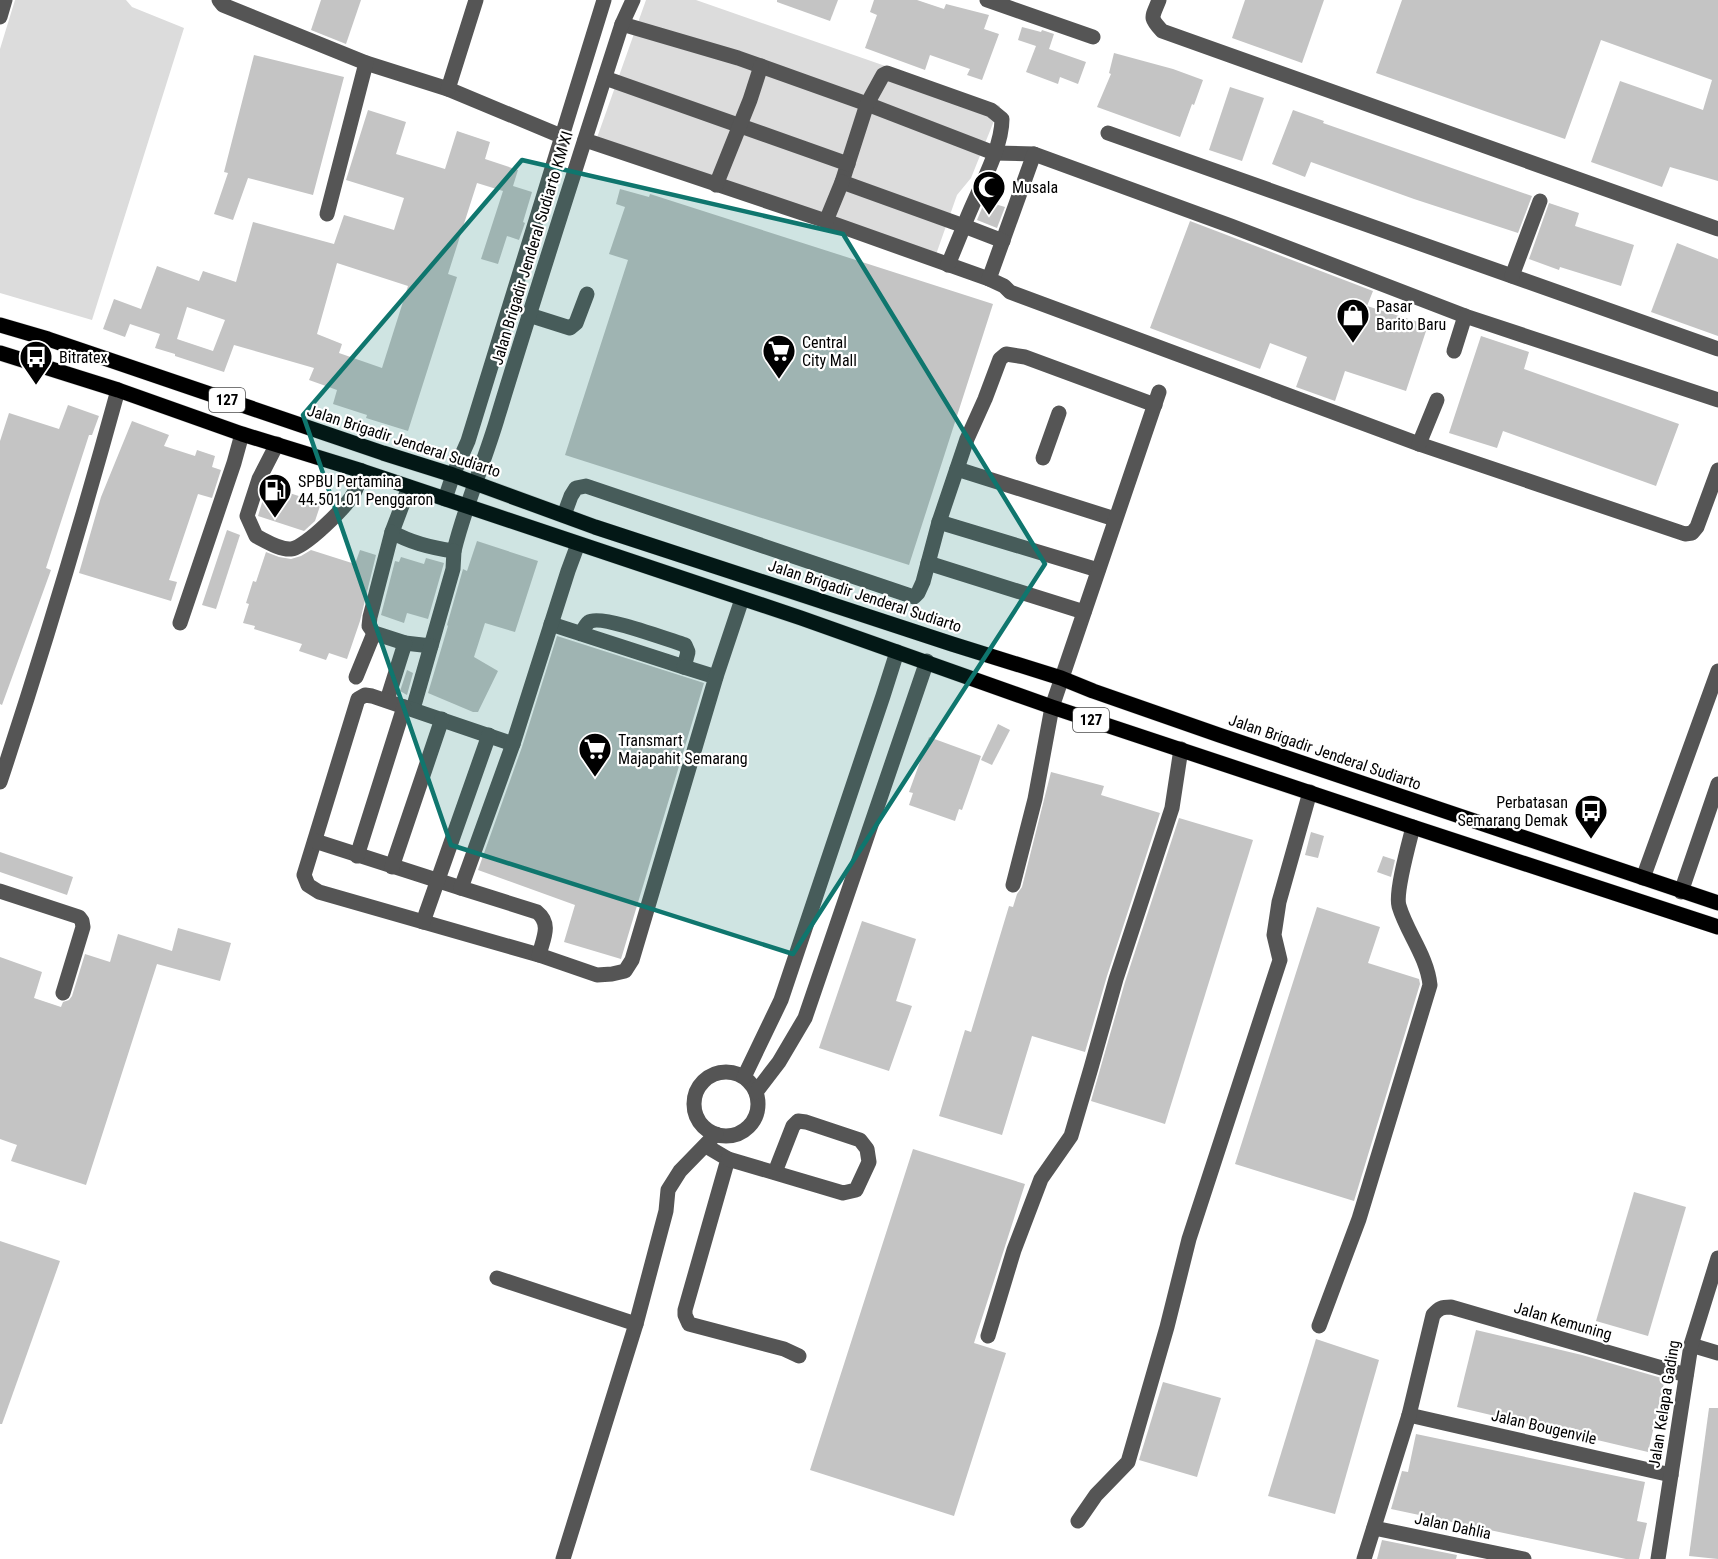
<svg xmlns="http://www.w3.org/2000/svg" width="1718" height="1559" font-family="'Roboto Condensed',sans-serif">
<style>
.green{fill:#dcdcdc}
.building{fill:#c4c4c4;fill-rule:evenodd}
.lines{fill:none;stroke-linecap:round;stroke-linejoin:round}
.major-casing{stroke:#dbdbdb;stroke-width:16}
.minor{stroke:#555;stroke-width:15}
.major{stroke:#000;stroke-width:15}
.marked{fill:#0f766e;fill-opacity:0.2;stroke:#0f766e;stroke-width:4.5;stroke-linejoin:round}
.labels{text-anchor:middle;dominant-baseline:central;stroke-width:4.5;stroke-linejoin:round;paint-order:stroke}
.shield{fill:#fff;stroke:#4c4c4c;stroke-width:1.5}
.shield-label{font-size:15px;font-weight:bold;fill:#000}
.poi-label{font-size:16px;fill:#000;stroke:#fff;text-anchor:start}
.street-label{font-size:16px;fill:#000;stroke:#fff}
</style>
<rect width="100%" height="100%" fill="#fff"/>
<g class="green">
<polygon points="15,0 126,0 132,7 184,28 92,320 0,293 0,49"/>
<polygon points="646,0 696,0 1000,106 971,178 957,195 933,263 593,149"/>
</g>
<g class="building">
<polygon points="321,0 361,0 346,44 311,30"/>
<polygon points="777,0 838,0 830,21 777,2"/>
<polygon points="874,0 917,0 944,9 946,4 989,15 984,29 999,34 982,80 967,75 970,69 930,55 925,70 865,48 877,15 870,12"/>
<polygon points="1245,0 1324,0 1302,63 1232,38"/>
<polygon points="1402,0 1718,0 1718,181 1670,167 1662,187 1591,162 1620,81 1703,110 1712,80 1601,40 1565,139 1376,73"/>
<polygon points="1022,27 1041,32 1042,30 1054,34 1049,49 1086,62 1078,84 1060,77 1058,84 1026,72 1036,46 1018,40"/>
<polygon points="1114,53 1173,69 1203,80 1194,105 1192,104 1180,137 1097,107 1111,74 1109,73"/>
<polygon points="254,55 344,77 313,195 248,178 233,220 214,214 228,173 224,172"/>
<polygon points="1230,87 1264,98 1242,161 1209,150"/>
<path d="M368,110l38,12 -10,32 49,15 12,-38 33,11 -5,17 33,11 -5,16 19,6 -9,30 2,1 -6,17 -12,-4 -9,28 -17,-5 22,-68 -26,-8 -29,91 9,3 -49,154 -42,-13 1,-3 -34,-11 4,-14 -28,-10 5,-12 -80,-23 -10,27 -49,-16v-2l-20,-6 5,-14 -30,-10 -5,13 -22,-8 11,-30 27,10 16,-43 42,15 4,-10 33,11 17,-60 81,22 10,-29 50,15 10,-32 -58,-18zM337,263l71,23 -26,82 -43,-15 3,-9 -25,-10zM187,307l38,13 -12,31 -36,-12z"/>
<polygon points="1293,110 1324,121 1323,123 1532,196 1518,233 1414,199 1311,162 1305,177 1272,164"/>
<polygon points="620,189 649,197 650,194 993,304 909,565 565,455 628,260 609,254 625,207 616,204"/>
<polygon points="985,201 1005,207 997,228 977,220"/>
<polygon points="1549,203 1579,213 1575,226 1634,245 1621,286 1560,267 1559,270 1529,259"/>
<polygon points="1190,221 1373,291 1367,306 1428,325 1406,391 1345,371 1335,401 1296,387 1307,357 1270,343 1260,369 1150,328"/>
<polygon points="1677,243 1718,259 1718,336 1651,312"/>
<polygon points="1481,336 1529,352 1524,369 1679,424 1656,486 1503,431 1497,448 1449,433"/>
<polygon points="68,405 99,416 92,435 89,435 46,568 51,570 2,705 0,704 0,441 9,413 59,429"/>
<polygon points="132,421 169,435 164,446 195,456 197,450 215,456 212,467 221,470 212,498 198,494 169,580 177,582 171,601 79,573 101,497"/>
<polygon points="267,486 321,503 315,521 304,531 258,516"/>
<polygon points="227,530 240,535 216,609 202,605"/>
<polygon points="477,541 538,561 515,632 485,623 474,657 498,671 478,712 473,712 428,693 448,626 447,625 463,569 467,571"/>
<polygon points="311,550 355,564 360,550 376,555 360,621 347,659 329,653 326,660 299,651 302,644 254,629 255,626 243,623 249,604 246,603 253,581 256,582 266,552 279,557 291,559 301,556"/>
<polygon points="401,557 424,564 426,558 444,563 428,619 407,613 404,623 381,615 395,561 399,562"/>
<polygon points="557,636 704,683 621,959 564,942 575,905 478,870 522,747"/>
<polygon points="407,670 413,673 407,695 400,691"/>
<polygon points="998,724 1010,730 992,765 981,760"/>
<polygon points="929,737 981,756 962,810 959,809 955,821 909,805 913,793 909,792"/>
<polygon points="1051,772 1104,786 1101,795 1160,813 1107,976 1085,1052 1032,1036 1002,1135 939,1116 965,1030 971,1032 1009,906 1013,907 1017,894 1022,887"/>
<polygon points="1179,818 1253,840 1165,1124 1091,1101 1125,982"/>
<polygon points="1311,832 1324,836 1318,858 1305,855"/>
<polygon points="0,852 73,877 67,895 0,872"/>
<polygon points="1383,856 1395,860 1391,877 1377,872"/>
<polygon points="1317,907 1380,927 1368,963 1419,979 1420,984 1354,1201 1235,1164"/>
<polygon points="862,921 916,939 896,1001 912,1006 889,1071 819,1048"/>
<polygon points="178,928 231,943 220,981 157,964 86,1185 11,1161 17,1145 0,1139 0,957 42,972 34,998 61,1007 63,1002 69,1000 72,996 85,954 110,962 118,934 172,951"/>
<polygon points="913,1149 1025,1184 974,1343 1006,1353 954,1516 810,1470"/>
<polygon points="1634,1192 1686,1207 1648,1336 1596,1321"/>
<polygon points="0,1241 60,1261 2,1424 0,1424"/>
<polygon points="1476,1330 1582,1355 1665,1379 1648,1452 1457,1407"/>
<polygon points="1316,1339 1379,1360 1335,1514 1268,1496"/>
<polygon points="1163,1382 1221,1398 1197,1477 1139,1460"/>
<polygon points="1709,1408 1718,1408 1718,1559 1689,1556"/>
<polygon points="1416,1434 1645,1482 1637,1521 1647,1523 1639,1559 1626,1559 1391,1509 1402,1471 1408,1472"/>
<polygon points="1382,1540 1457,1555 1456,1559 1377,1559"/>
</g>
<g class="lines">
<g class="major-casing">
<g id="major">
<polyline points="0,325 48,339 383,453 453,475 595,527 952,644 1061,678 1093,691 1219,735 1718,903"/>
<polyline points="0,353 118,390 242,434 362,471 801,618 1052,707 1413,827 1718,927"/>
</g>
</g>
<g class="minor">
<polyline points="219,0 223,5 366,63 448,89 561,136"/>
<polyline points="987,0 1093,37"/>
<path d="M1159,0c-7,18 -10,17 3,31l556,198"/>
<polyline points="0,17 5,0"/>
<polyline points="622,24 738,58 867,104 994,153 1034,154 1231,226 1465,316 1718,400"/>
<path d="M887,73l104,37 11,9c0,32 -27,76 -38,107l-122,-44 25,-78 16,-29z"/>
<polyline points="605,78 848,164"/>
<polyline points="448,89 476,0"/>
<polyline points="1108,133 1718,349"/>
<polyline points="585,140 826,221 989,279"/>
<polyline points="1034,154 989,279 1004,286 1010,292 1419,444 1685,534 1692,533 1697,527 1718,470"/>
<polyline points="716,185 750,100 761,66"/>
<polyline points="327,214 366,63"/>
<polyline points="826,221 842,182"/>
<polyline points="948,265 964,226 1003,241"/>
<polyline points="1512,276 1540,201"/>
<polyline points="529,315 570,328 576,323 587,294"/>
<polyline points="1454,351 1465,316"/>
<path d="M277,444l-18,35 -12,37 9,20c10,5 24,14 35,13 14,-1 56,-43 63,-56 4,-7 6,-15 8,-22"/>
<polyline points="1419,444 1437,400"/>
<polyline points="1043,458 1059,413"/>
<polyline points="957,469 1115,519"/>
<path d="M409,487l-17,45c19,11 40,16 62,19 11,-46 31,-90 44,-135 40,-131 82,-262 124,-392l11,-24"/>
<polyline points="445,499 453,475 468,441 604,0"/>
<polyline points="564,515 571,496 576,488 586,486 914,597 918,593 923,582 939,522 967,439 985,399 1000,359 1006,354 1025,357 1155,405"/>
<polyline points="939,522 1098,570"/>
<polyline points="392,532 370,617 369,626 374,633 405,643 431,646 453,569 454,551"/>
<polyline points="928,563 1084,612"/>
<polyline points="180,623 234,463 242,434"/>
<path d="M551,624l133,43 4,-15 -3,-7c-16,-5 -85,-31 -96,-23 -3,2 -6,8 -8,12"/>
<polyline points="684,667 716,677"/>
<polyline points="356,677 374,633"/>
<polyline points="389,694 405,643"/>
<polyline points="415,702 431,646"/>
<polyline points="513,744 372,696 365,695 358,699 304,875 308,885 319,892 539,955 597,975 612,974 625,971 632,960 716,677 742,599"/>
<path d="M0,782c43,-130 82,-261 118,-392"/>
<polyline points="315,841 461,888"/>
<polyline points="357,856 404,707"/>
<polyline points="392,867 442,719"/>
<polyline points="1643,878 1718,671"/>
<polyline points="1013,885 1035,799 1052,707 1159,392"/>
<polyline points="0,891 79,917 82,921 83,927 63,993"/>
<polyline points="1681,892 1718,784"/>
<polyline points="423,922 489,735"/>
<path d="M539,955c4,-16 13,-31 -2,-43l-76,-24 52,-144 55,-173 10,-27"/>
<circle cx="726" cy="1104" r="32"/>
<polyline points="744,1077 781,1000 883,696 897,652"/>
<polyline points="756,1092 779,1062 805,1018 927,661"/>
<polyline points="706,1146 728,1159 685,1310 685,1315 689,1324 784,1349 799,1356"/>
<polyline points="728,1159 843,1193 856,1190 869,1162 867,1149 860,1140 806,1122 798,1121 793,1126 775,1172"/>
<polyline points="497,1278 636,1324"/>
<path d="M1319,1326l40,-107 71,-234c-3,-29 -23,-52 -31,-79 -4,-13 10,-63 14,-79"/>
<polyline points="988,1336 1014,1250 1041,1179 1071,1136 1091,1068 1116,979 1172,808 1181,749"/>
<polyline points="1691,1345 1718,1353"/>
<polyline points="1409,1415 1671,1475"/>
<polyline points="1078,1521 1096,1495 1128,1462 1167,1327 1189,1239 1280,960 1274,935 1279,902 1310,792"/>
<polyline points="1374,1528 1524,1559"/>
<polyline points="563,1559 636,1324 666,1211 668,1190 680,1171 716,1134"/>
<path d="M1364,1559l45,-144 24,-100c6,-7 9,-8 18,-8l235,68"/>
<polyline points="1658,1559 1691,1345 1718,1258"/>
</g>
<use href="#major" class="major"/>
</g>
<path class="marked" d="M522,160l321,74 202,330 -252,390 -342,-109 -148,-430z"/>
<defs>
<g id="mosque-pin" transform="scale(1.725)"><path d="M0 17L-7.5 6A9.5 9.5 0 1 1 7.5 6Z" fill="#000" stroke="#fff"/><path d="M3.5-4.9A6 6 0 1 0 3.5 4.9A5 5 0 1 1 3.5-4.9Z" fill="#fff"/></g>
<g id="shop-pin" transform="scale(1.725)"><path d="M0 17L-7.5 6A9.5 9.5 0 1 1 7.5 6Z" fill="#000" stroke="#fff"/><path d="M-5-2.5h2.3a2.7 3.5 0 0 1 5.4 0H5L5.5 6h-11ZM-1.5-2.5h3a1.5 2.3 0 0 0-3 0Z" fill="#fff"/></g>
<g id="supermarket-pin" transform="scale(1.725)"><path d="M0 17L-7.5 6A9.5 9.5 0 1 1 7.5 6Z" fill="#000" stroke="#fff"/><path d="M-6-5.5h2.5l.6 2H6L4.5 2H-2.5L-4.4-4H-6ZM-1.5 3.2a1.3 1.3 0 1 0 .1 0ZM3 3.2a1.3 1.3 0 1 0 .1 0Z" fill="#fff"/></g>
<g id="bus-pin" transform="scale(1.725)"><path d="M0 17L-7.5 6A9.5 9.5 0 1 1 7.5 6Z" fill="#000" stroke="#fff"/><path d="M-5-6H5V4H4V6H2V4H-2V6H-4V4H-5ZM-3.5-4V0h7V-4ZM-3.5 1.2v1.5H-2V1.2ZM2 1.2v1.5H3.5V1.2Z" fill="#fff"/></g>
<g id="fuel-pin" transform="scale(1.725)"><path d="M0 17L-7.5 6A9.5 9.5 0 1 1 7.5 6Z" fill="#000" stroke="#fff"/><path d="M-5.5-6h7V0h2V4h1.3V-2.5L3-4.5l.8-.8L6-3V5H2.5V1h-1V6h-7ZM-4.2-4.7v3.2H.2V-4.7Z" fill="#fff"/></g>
</defs>
<g fill-rule="evenodd">
<use href="#mosque-pin" x="989" y="187"/>
<use href="#shop-pin" x="1353" y="315"/>
<use href="#supermarket-pin" x="779" y="351"/>
<use href="#bus-pin" x="36" y="357"/>
<use href="#fuel-pin" x="275" y="490"/>
<use href="#supermarket-pin" x="595" y="749"/>
<use href="#bus-pin" x="1591" y="811"/>
</g>
<g class="labels">
<g class="shield">
<rect x="209" y="388" width="36" height="24" rx="4.5"/>
<rect x="1073" y="708" width="36" height="24" rx="4.5"/>
</g>
<g class="shield-label">
<text x="227" y="400">127</text>
<text x="1091" y="720">127</text>
</g>
<g class="poi-label">
<text x="1012" y="187">Musala</text>
<text x="1376" y="306">Pasar<tspan x="1376" dy="18">Barito Baru</tspan></text>
<text x="802" y="342">Central<tspan x="802" dy="18">City Mall</tspan></text>
<text x="59" y="357">Bitratex</text>
<text x="298" y="481">SPBU Pertamina<tspan x="298" dy="18">44.501.01 Penggaron</tspan></text>
<text x="618" y="740">Transmart<tspan x="618" dy="18">Majapahit Semarang</tspan></text>
<text x="1568" y="802" text-anchor="end">Perbatasan<tspan x="1568" dy="18">Semarang Demak</tspan></text>
</g>
<g class="street-label">
<text transform="translate(532 248) rotate(-73)">Jalan Brigadir Jenderal Sudiarto KM XI</text>
<text transform="translate(404 441) rotate(18)">Jalan Brigadir Jenderal Sudiarto</text>
<text transform="translate(865 596) rotate(18)">Jalan Brigadir Jenderal Sudiarto</text>
<text transform="translate(1325 752) rotate(19)">Jalan Brigadir Jenderal Sudiarto</text>
<text transform="translate(1563 1321) rotate(16)">Jalan Kemuning</text>
<text transform="translate(1664 1404) rotate(-81)">Jalan Kelapa Gading</text>
<text transform="translate(1544 1427) rotate(13)">Jalan Bougenvile</text>
<text transform="translate(1453 1526) rotate(12)">Jalan Dahlia</text>
</g>
</g>
</svg>
